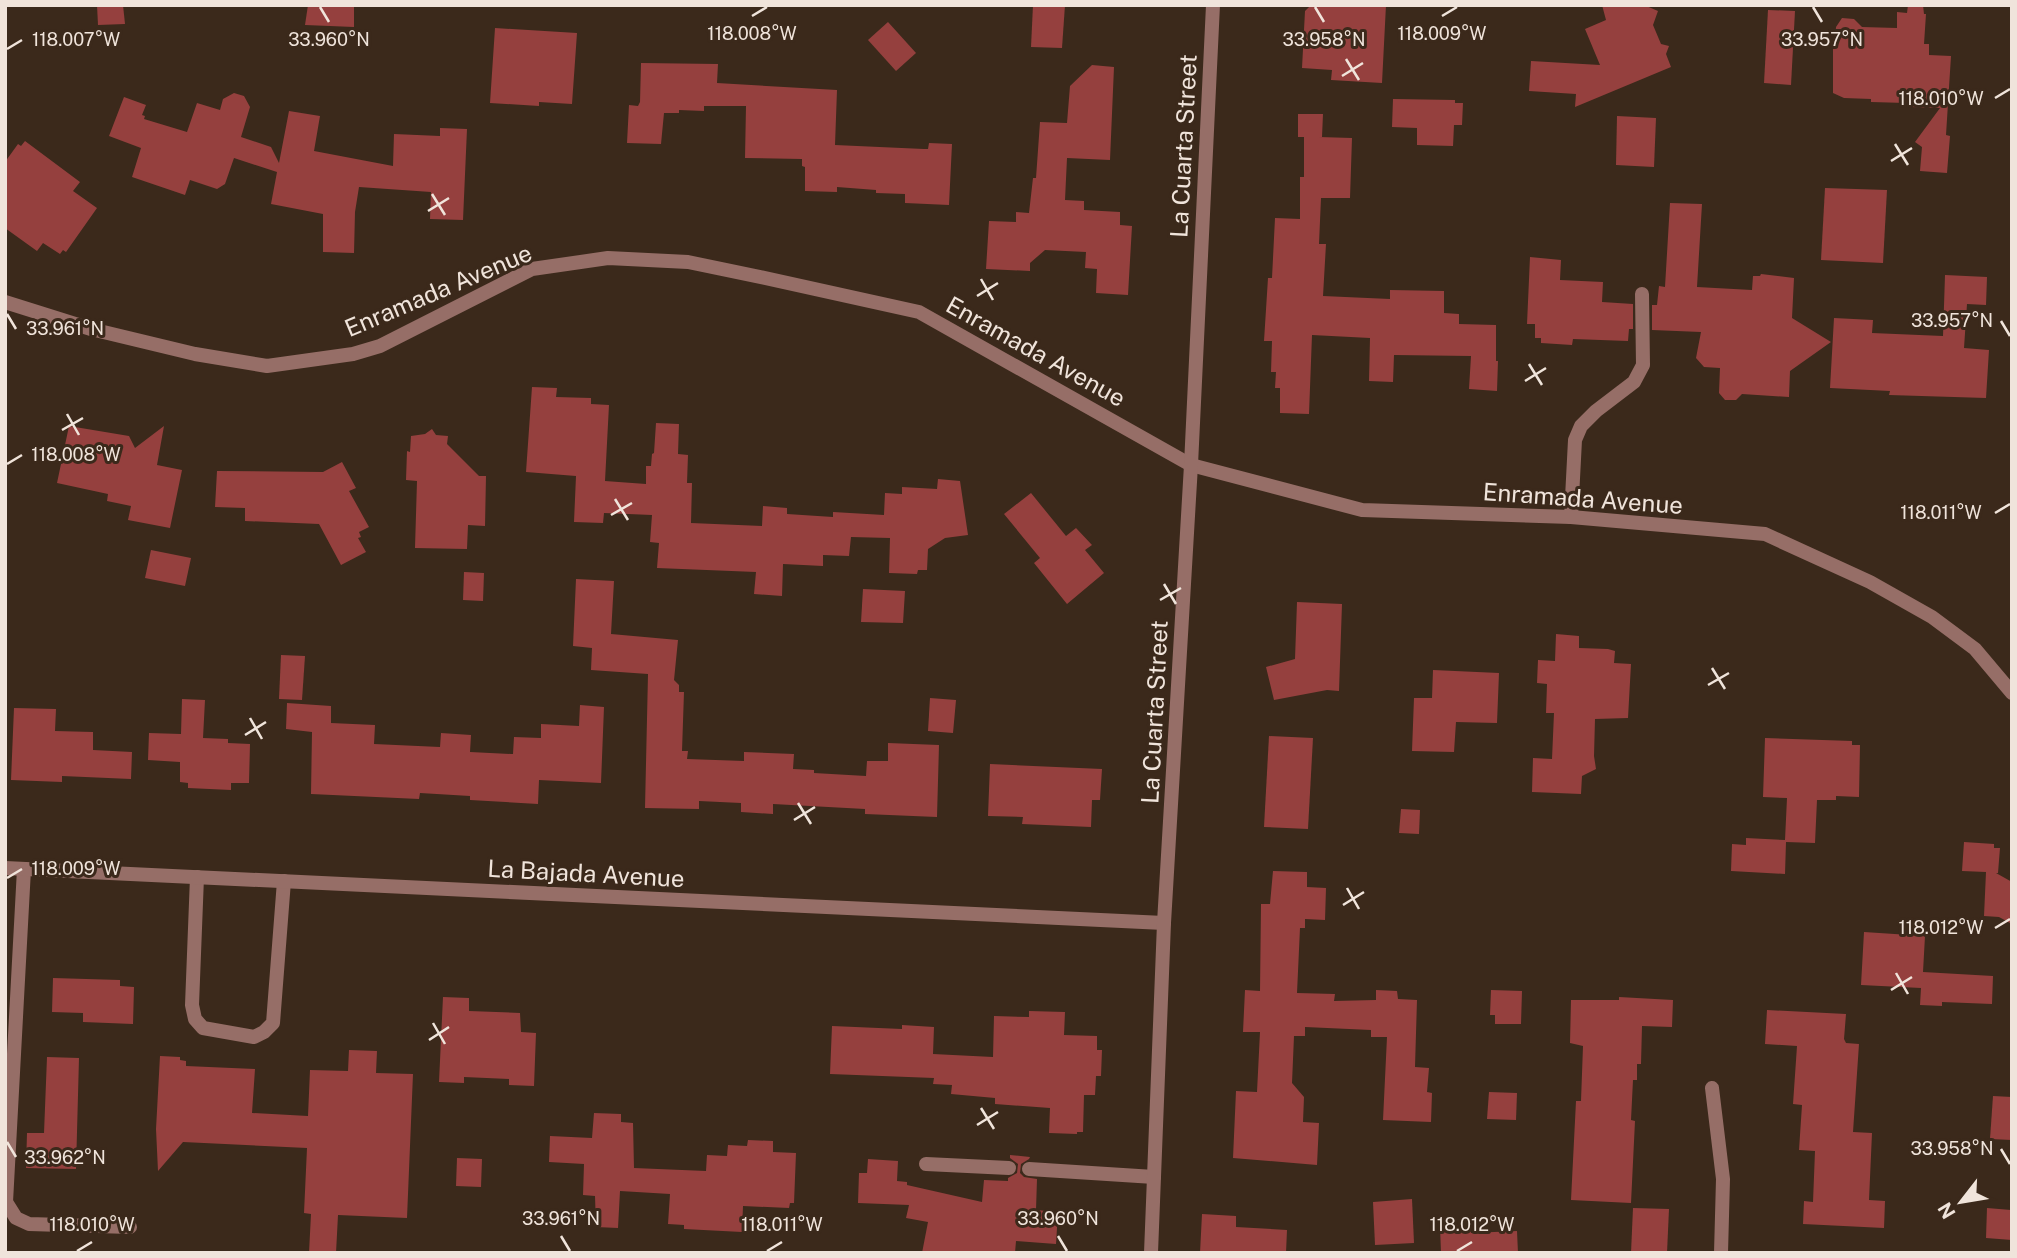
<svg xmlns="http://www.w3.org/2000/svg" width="2017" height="1258" font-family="'Public Sans',sans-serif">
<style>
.building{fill:#95403e}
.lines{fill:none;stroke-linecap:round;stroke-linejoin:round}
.service{stroke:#966e67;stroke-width:14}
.minor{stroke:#966e67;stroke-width:14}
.tertiary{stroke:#966e67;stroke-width:14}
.ticks{fill:none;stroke:#f0e4db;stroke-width:2.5}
.labels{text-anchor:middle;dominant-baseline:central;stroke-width:6;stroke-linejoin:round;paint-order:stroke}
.street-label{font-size:24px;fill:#f0e4db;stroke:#3b291b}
.ticks-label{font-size:18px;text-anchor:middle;fill:#f0e4db;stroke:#3b291b;stroke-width:6;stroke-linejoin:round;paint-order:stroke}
</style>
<rect width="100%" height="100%" fill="#3b291b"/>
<g class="building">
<polygon points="97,5 123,5 125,24 98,25"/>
<polygon points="308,5 354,5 354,27 305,25"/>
<polygon points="1033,5 1065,5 1062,48 1031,47"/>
<polygon points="1311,5 1386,5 1382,83 1331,80 1332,70 1302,68 1305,11"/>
<polygon points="1602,5 1644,5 1658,11 1653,25 1661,44 1669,46 1666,54 1671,67 1575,107 1576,94 1529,91 1531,61 1600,65 1585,29 1606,20"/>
<polygon points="1908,5 1923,5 1924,14 1926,14 1924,44 1929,44 1929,55 1951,56 1946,135 1950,136 1947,173 1920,171 1922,147 1915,142 1940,108 1910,107 1906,103 1871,102 1871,99 1844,98 1833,93 1833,44 1835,42 1836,27 1842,18 1854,19 1862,27 1897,28 1897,12 1907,13"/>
<polygon points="1768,10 1795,11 1791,85 1764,83"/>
<polygon points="888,22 916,53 896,71 868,40"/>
<polygon points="495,28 577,33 572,104 539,102 539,106 490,103"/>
<polygon points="641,63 718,64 717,83 837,90 835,145 924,149 928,149 929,143 952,144 949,205 905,203 905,194 876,193 876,190 837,187 837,192 805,191 805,167 802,166 802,159 745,158 746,106 704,106 704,111 679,110 679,113 664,113 661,144 627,143 629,105 638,106 640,102"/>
<polygon points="1092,65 1114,67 1110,160 1067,158 1065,200 1084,201 1084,210 1120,212 1120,225 1132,226 1128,295 1096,293 1097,269 1085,268 1086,252 1045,250 1030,263 1030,271 986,269 989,221 1016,222 1016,212 1029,213 1033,178 1036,178 1040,122 1067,123 1070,86"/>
<polygon points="234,93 244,96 250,107 241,137 271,147 279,163 289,111 320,116 314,151 393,166 394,134 440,136 440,128 467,129 463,220 430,219 431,192 359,187 355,212 354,253 323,252 323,214 271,204 277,172 234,158 225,184 217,189 190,180 185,195 132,177 141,148 109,136 124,97 146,105 142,115 145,116 144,119 187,132 197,103 220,110 223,99"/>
<polygon points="1393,99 1455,100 1455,103 1463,103 1462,125 1454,125 1453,146 1417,145 1417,128 1392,127"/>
<polygon points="1298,114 1323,114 1322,137 1319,137 1352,138 1350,198 1321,198 1319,244 1326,244 1323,296 1390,299 1390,290 1444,291 1444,313 1459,314 1459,324 1496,325 1496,361 1498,361 1497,391 1469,389 1471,356 1394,355 1393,382 1369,381 1370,338 1312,335 1309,414 1280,413 1280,388 1275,388 1276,372 1271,372 1272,341 1264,341 1268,278 1272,278 1275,218 1300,219 1300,177 1304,177 1304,137 1298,137"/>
<polygon points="1617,116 1656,118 1654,167 1616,165"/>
<polygon points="25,141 80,182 73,191 97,208 66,252 63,250 60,254 43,243 37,251 5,228 5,162 18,144 21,146"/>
<polygon points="1825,188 1887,190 1883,263 1821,260"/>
<polygon points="1670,203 1702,204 1697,287 1752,290 1753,276 1760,276 1761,274 1794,278 1792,318 1831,342 1790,371 1789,397 1742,394 1736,400 1725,400 1719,393 1720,368 1704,367 1696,358 1701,332 1652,330 1652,305 1657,305 1659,286 1665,287"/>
<polygon points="1530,257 1561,260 1560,280 1603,282 1602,302 1633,304 1633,329 1629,329 1628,341 1573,339 1572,345 1541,343 1541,338 1535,338 1535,324 1527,324"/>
<polygon points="1945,275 1987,277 1986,305 1967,304 1964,348 1989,350 1986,398 1889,395 1890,391 1830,388 1834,318 1873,320 1872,333 1943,336"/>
<polygon points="532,387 557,388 556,397 591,398 591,404 609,405 605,481 646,484 646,466 651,466 652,454 654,453 656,423 679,424 678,454 688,455 687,483 692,483 691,523 762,526 763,506 787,508 787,514 833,517 833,512 884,515 885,493 902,494 902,487 937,489 938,479 960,481 968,535 945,538 928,549 927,570 918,570 917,574 889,573 890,538 851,537 849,556 823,555 823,566 783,564 782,596 754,594 756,572 657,568 659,543 650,542 652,515 604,513 603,523 574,522 576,476 526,472"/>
<polygon points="69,426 129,436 135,448 164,426 157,465 182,470 170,528 128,520 131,506 107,501 108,494 57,483"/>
<polygon points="432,429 436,435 448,436 447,444 479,476 486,476 485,526 468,525 467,549 415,548 417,481 406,480 407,451 410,452 411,436 425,434"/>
<polygon points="342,462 356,488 349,491 369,527 359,532 361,537 358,538 366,552 341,565 319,524 245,521 245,508 215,507 217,471 323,472"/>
<polygon points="1031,493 1066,536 1076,528 1092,545 1085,550 1104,573 1067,604 1034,563 1040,558 1004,514"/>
<polygon points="151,550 191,558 185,586 145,578"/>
<polygon points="464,572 484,573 483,601 463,600"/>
<polygon points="576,579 614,581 611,634 678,640 674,680 679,685 679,692 684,692 682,751 688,751 687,759 744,761 744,752 794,754 793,769 814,770 814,773 866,776 867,761 888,761 888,743 939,745 937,817 865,814 865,809 773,804 773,814 741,812 741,803 699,801 699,809 645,808 648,674 591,670 592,648 573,646"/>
<polygon points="863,589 905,591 903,623 861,622"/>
<polygon points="1297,602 1342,604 1339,691 1327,690 1274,700 1266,667 1295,659"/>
<polygon points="1556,634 1579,636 1579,648 1608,649 1615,651 1614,663 1631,664 1628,718 1595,719 1594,756 1596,769 1582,776 1581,794 1532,792 1533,758 1552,759 1554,713 1546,713 1547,684 1537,683 1538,660 1555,661"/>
<polygon points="281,655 305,656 302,700 279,699"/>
<polygon points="1433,670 1499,673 1497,723 1456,722 1454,752 1412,751 1414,698 1432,698"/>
<polygon points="930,698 956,700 953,733 928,731"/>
<polygon points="182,699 205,700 203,738 228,739 228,743 250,744 249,783 231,783 231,790 188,788 188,783 180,782 180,762 148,760 149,733 181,734"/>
<polygon points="287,703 331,706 331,723 375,725 374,744 440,747 441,733 471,735 470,752 511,754 513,754 514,737 541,738 541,724 579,726 580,705 604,707 601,783 539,780 538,804 470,800 470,796 420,793 419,799 311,794 312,732 286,729"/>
<polygon points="14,708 56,709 55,731 93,732 93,750 132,752 131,779 62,776 62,782 11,780"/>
<polygon points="1269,736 1313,738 1308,829 1264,827"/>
<polygon points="1765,738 1852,741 1852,745 1860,745 1859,797 1836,796 1836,800 1817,800 1815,843 1786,842 1785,874 1731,871 1732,844 1746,845 1746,838 1785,840 1787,798 1763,797"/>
<polygon points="990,764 1102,769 1100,800 1092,800 1091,827 1022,824 1023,817 988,816"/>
<polygon points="1401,809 1420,810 1419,834 1399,833"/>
<polygon points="1964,842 1994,844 1994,848 2000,848 1998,873 1996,873 2012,882 2012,924 1999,917 1984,916 1986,872 1962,871"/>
<polygon points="1273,871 1307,872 1307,887 1326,888 1325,920 1305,919 1305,928 1300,928 1297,993 1335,994 1334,1001 1376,1000 1376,990 1397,991 1398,999 1417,1000 1415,1067 1429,1068 1427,1092 1432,1093 1431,1122 1383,1120 1387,1037 1371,1037 1371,1030 1305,1027 1305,1036 1294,1036 1292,1083 1304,1097 1303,1122 1319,1123 1317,1165 1233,1158 1236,1091 1257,1092 1260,1032 1243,1032 1245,990 1260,991 1261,904 1270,904"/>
<polygon points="1864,932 1925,936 1923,972 1993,976 1992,1004 1942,1002 1942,1006 1920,1005 1921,988 1861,985"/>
<polygon points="53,978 120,980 120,986 134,987 133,1024 83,1022 83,1013 52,1012"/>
<polygon points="1491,990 1522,991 1521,1024 1495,1024 1495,1015 1490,1015"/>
<polygon points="443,997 469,998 469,1011 520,1013 521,1032 536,1033 534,1086 509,1085 509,1079 464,1077 464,1083 439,1082"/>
<polygon points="1619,997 1673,1000 1672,1027 1642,1026 1641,1064 1637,1064 1637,1080 1633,1080 1631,1120 1635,1121 1631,1203 1571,1200 1576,1101 1581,1101 1583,1046 1570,1043 1571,1000 1619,1000"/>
<polygon points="1767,1010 1846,1014 1844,1039 1846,1043 1859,1044 1853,1132 1872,1133 1869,1200 1885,1201 1884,1228 1803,1224 1804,1201 1813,1202 1815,1151 1799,1150 1802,1105 1793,1104 1797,1046 1765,1044"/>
<polygon points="1029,1011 1065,1012 1064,1035 1097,1036 1097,1050 1102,1050 1101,1076 1096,1076 1095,1095 1084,1095 1083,1132 1077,1132 1077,1134 1049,1133 1050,1108 995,1104 995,1098 951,1094 952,1085 933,1084 934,1078 830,1074 832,1026 902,1029 902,1025 934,1027 933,1054 993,1057 994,1016 1029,1017"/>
<polygon points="349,1050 377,1051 376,1073 413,1074 407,1218 338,1215 336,1253 309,1253 311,1214 304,1213 307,1148 183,1142 158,1171 156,1129 160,1056 180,1057 180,1060 186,1061 186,1066 255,1069 252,1113 308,1116 310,1070 348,1071"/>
<polygon points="47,1057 79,1058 76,1169 26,1168 27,1133 44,1133"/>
<polygon points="1489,1092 1517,1093 1516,1120 1487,1119"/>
<polygon points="1993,1096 2012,1097 2012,1140 1990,1139"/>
<polygon points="594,1113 621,1114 621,1122 633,1123 634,1168 706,1171 707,1155 727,1156 728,1145 747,1146 748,1140 773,1141 773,1152 796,1153 794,1203 790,1203 789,1208 743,1206 742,1232 684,1229 684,1225 668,1224 670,1194 620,1191 618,1228 596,1227 595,1196 583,1195 584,1164 549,1162 550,1136 592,1138"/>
<polygon points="1010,1155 1030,1157 1029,1159 1021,1164 1020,1173 1024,1177 1037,1179 1036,1210 1058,1212 1056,1244 1016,1241 1015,1253 922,1253 928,1222 906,1218 909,1205 858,1203 859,1173 867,1173 868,1159 898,1161 897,1181 907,1182 907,1185 982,1202 984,1180 1008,1181 1008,1178 1017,1173 1018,1164 1010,1158"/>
<polygon points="457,1158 482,1159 481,1187 456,1186"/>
<polygon points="1412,1199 1414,1243 1375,1245 1373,1202"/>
<polygon points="1633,1208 1669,1209 1667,1253 1631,1253"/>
<polygon points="1987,1208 2011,1210 2012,1240 1986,1238"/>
<polygon points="1202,1214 1236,1216 1236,1227 1287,1230 1286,1253 1200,1253"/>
<polygon points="1470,1225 1471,1233 1517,1231 1518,1253 1441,1253 1440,1226"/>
</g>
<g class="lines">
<g class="service">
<polyline points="1571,517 1575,440 1581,426 1596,411 1634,382 1643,365 1642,294"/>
<polyline points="24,869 6,1202 16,1218 29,1224 130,1227"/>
<polyline points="197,877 192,1005 195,1019 203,1028 254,1037 264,1032 273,1023 284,881"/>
<polyline points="926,1164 1009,1168"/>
<polyline points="1029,1169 1154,1177"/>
</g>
<g class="minor">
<polyline points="5,302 91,329 195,354 267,366 353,354 380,346 532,269 608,258 688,262 765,278 919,312 1191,465 1362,510 1571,517 1765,534 1870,582 1932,617 1975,649 2012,693"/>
<polyline points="5,868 1164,923"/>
<polyline points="1712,1088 1723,1179 1721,1253"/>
</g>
<polyline class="tertiary" points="1151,1253 1164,923 1191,465 1213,5"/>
</g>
<path class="ticks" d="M320,7l9,15M1315,7l9,15M1813,7l9,15M752,16l15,-9M1442,16l15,-9M7,49l15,-9M1346,59l13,21M1342,76l21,-13M1995,98l15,-9M1895,144l13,21M1891,161l21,-13M432,194l13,21M428,211l21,-13M981,279l12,21M977,296l21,-13M7,314l9,15M2001,321l9,15M1529,364l13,21M1525,381l21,-13M67,414l12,21M62,430l21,-12M7,464l15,-9M615,499l13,21M1995,513l15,-9M611,515l21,-12M1164,584l12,20M1160,600l21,-12M1712,668l13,21M1708,685l21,-12M250,718l12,21M245,735l21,-13M798,803l13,21M794,820l21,-13M7,878l15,-9M1347,888l12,21M1343,905l21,-13M1995,928l15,-9M1896,973l12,21M1891,990l21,-13M433,1023l12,21M429,1040l20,-13M981,1108l13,21M977,1125l21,-13M7,1142l9,15M2001,1149l9,15M561,1236l9,15M1058,1236l9,15M77,1251l15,-9M767,1251l15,-9M1457,1251l15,-9"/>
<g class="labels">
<g class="street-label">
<text transform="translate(1183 146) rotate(-87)">La Cuarta Street</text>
<text transform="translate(438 290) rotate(-23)">Enramada Avenue</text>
<text transform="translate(1036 351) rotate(29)">Enramada Avenue</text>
<text transform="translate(1583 498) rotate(4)">Enramada Avenue</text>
<text transform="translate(1154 712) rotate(-87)">La Cuarta Street</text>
<text transform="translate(586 873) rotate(3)">La Bajada Avenue</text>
</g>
</g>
<g class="ticks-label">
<text x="752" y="40">118.008°W</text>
<text x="1442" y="40">118.009°W</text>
<text x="329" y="46">33.960°N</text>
<text x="1324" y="46">33.958°N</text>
<text x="1822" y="46">33.957°N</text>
<text x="76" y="46">118.007°W</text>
<text x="1941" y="105">118.010°W</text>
<text x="1952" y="327">33.957°N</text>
<text x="65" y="335">33.961°N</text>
<text x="76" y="461">118.008°W</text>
<text x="1941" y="519">118.011°W</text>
<text x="76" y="875">118.009°W</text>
<text x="1941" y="934">118.012°W</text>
<text x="1952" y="1155">33.958°N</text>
<text x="65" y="1164">33.962°N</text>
<text x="561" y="1225">33.961°N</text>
<text x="1058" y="1225">33.960°N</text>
<text x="92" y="1231">118.010°W</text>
<text x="782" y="1231">118.011°W</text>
<text x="1472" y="1231">118.012°W</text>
</g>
<rect width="2017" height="1258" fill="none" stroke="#f0e4db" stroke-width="14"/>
<g transform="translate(1961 1202) rotate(239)" stroke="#3b291b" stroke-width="5" paint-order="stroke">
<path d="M0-5L12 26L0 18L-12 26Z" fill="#f0e4db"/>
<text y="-10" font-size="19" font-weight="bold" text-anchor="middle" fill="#f0e4db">N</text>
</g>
</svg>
